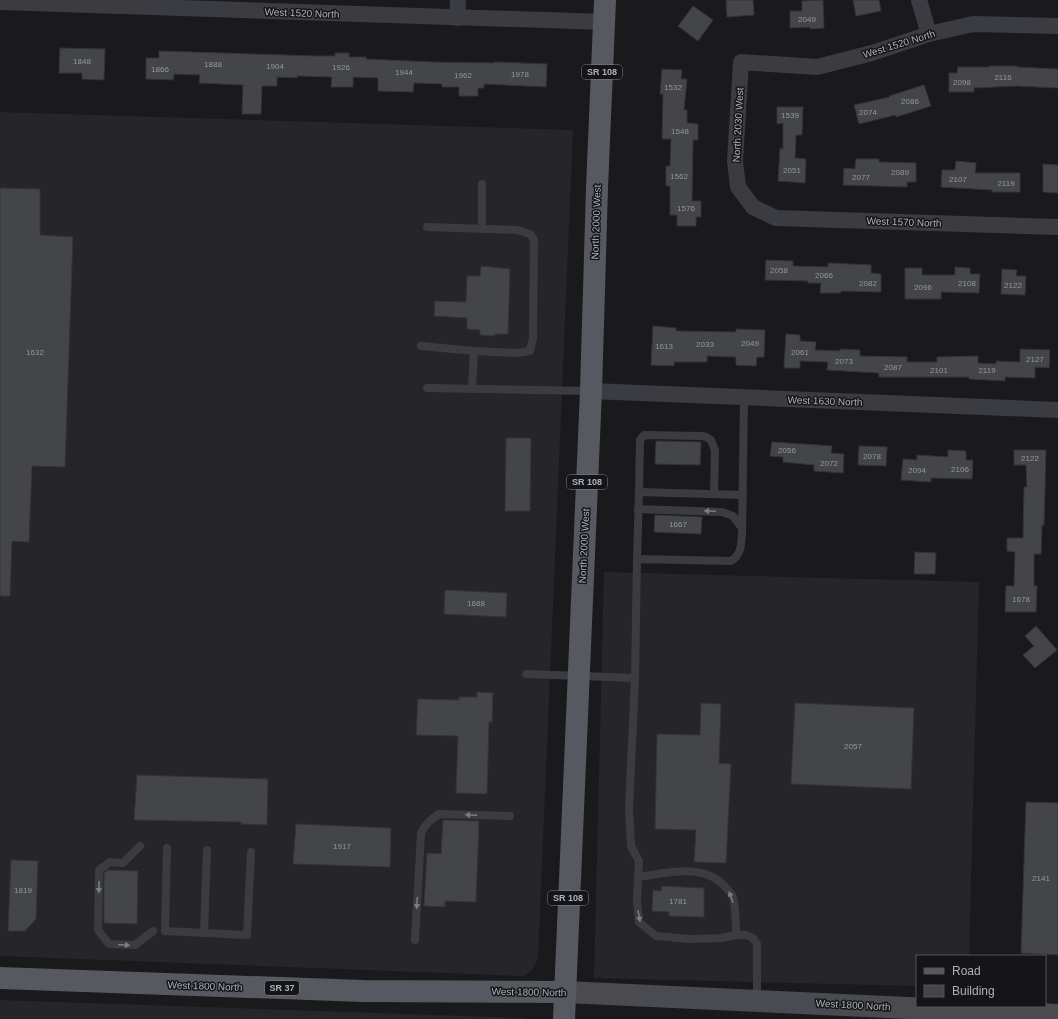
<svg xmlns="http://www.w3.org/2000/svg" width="1058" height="1019" font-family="Arial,sans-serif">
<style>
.built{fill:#262629}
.building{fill:#444549;stroke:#343438}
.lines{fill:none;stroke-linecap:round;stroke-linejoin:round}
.service{stroke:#3b3c41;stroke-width:8}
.minor{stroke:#3b3c41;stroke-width:16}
.secondary{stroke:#494b51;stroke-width:22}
.primary{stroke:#575960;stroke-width:22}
.oneway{fill:#797d84}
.labels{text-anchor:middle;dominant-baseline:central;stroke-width:3;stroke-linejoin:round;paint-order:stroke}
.number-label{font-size:8px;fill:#92979e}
.shield{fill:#151517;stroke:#7f838a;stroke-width:1}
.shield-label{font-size:9px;font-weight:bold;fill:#acb2bb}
.street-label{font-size:10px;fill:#acb2bb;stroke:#151517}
</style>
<rect width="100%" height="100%" fill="#1a1a1c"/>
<g class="built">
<polygon points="0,112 573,130 538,959 532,970 524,976 0,956"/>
<polygon points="604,572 979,582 969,956 917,956 917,986 594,978"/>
<polygon points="0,1000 523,1018 523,1019 0,1019"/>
</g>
<g class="building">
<polygon points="726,0 753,0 754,15 727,17"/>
<polygon points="823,0 824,28 810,29 810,27 790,28 790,11 802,11 802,1"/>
<polygon points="853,0 879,0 881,11 856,16"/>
<polygon points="693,6 713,20 698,41 678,26"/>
<polygon points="60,48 105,49 104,80 82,79 82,73 59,73"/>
<polygon points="159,51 316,56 335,56 335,53 349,53 349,57 366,57 366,59 431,62 495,63 495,62 547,64 546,87 484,84 484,88 478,88 478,96 459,96 459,87 442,87 442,84 414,83 413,92 378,91 378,78 353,77 353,87 331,87 332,77 297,76 297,78 277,77 277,86 262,86 261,114 242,114 243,85 199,83 200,75 174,74 173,80 146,79 146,58 159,58"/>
<polygon points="989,66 1017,66 1017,67 1058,69 1058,88 1017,86 974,88 974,92 949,92 949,73 957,73 958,67 989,67"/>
<polygon points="662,69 682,70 681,79 687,79 684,110 687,110 687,123 698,124 698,140 693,140 692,201 701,201 701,217 696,217 696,226 677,226 677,215 670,215 670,186 666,186 666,166 670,166 671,139 662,139 663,94 660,94"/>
<polygon points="924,85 931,106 896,117 895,115 859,124 854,105 890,97 889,96"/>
<polygon points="777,107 803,107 802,135 796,135 795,158 806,159 805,183 778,181 780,148 783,149 783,123 777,124"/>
<polygon points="856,159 879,159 879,162 916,163 916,182 907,182 907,187 843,185 844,168 855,169"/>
<polygon points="956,161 976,163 975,173 1020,173 1020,192 992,192 992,190 941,187 942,170 955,170"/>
<polygon points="1043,164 1058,165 1058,193 1043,192"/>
<polygon points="0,188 40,189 40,235 73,237 65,467 32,466 29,542 12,541 10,596 0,596"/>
<polygon points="766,260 793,261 793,266 828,267 828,263 871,265 871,273 881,274 881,292 841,291 841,293 820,293 821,283 808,283 808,281 765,280"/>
<polygon points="481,266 510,269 508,334 495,334 495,336 480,335 480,330 467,329 467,318 434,316 435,301 466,302 467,276 480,276"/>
<polygon points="955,267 970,268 970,274 980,274 979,293 941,292 941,299 905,299 905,268 922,268 922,275 955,275"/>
<polygon points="1002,269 1017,270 1016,276 1026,276 1025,295 1001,294"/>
<polygon points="653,326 676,328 676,331 736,332 736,329 765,330 764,357 757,357 756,366 736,365 736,357 707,356 707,362 674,362 674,366 651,365"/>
<polygon points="786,334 800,335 800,341 816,342 815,350 840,351 840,349 860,350 860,356 907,357 907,362 937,362 937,357 978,356 978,363 996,364 996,361 1020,362 1020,349 1050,350 1049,368 1035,367 1035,378 1005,377 1005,381 969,379 969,377 879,377 879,373 827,370 828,362 800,361 800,368 784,368"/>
<polygon points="506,438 531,438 530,511 505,511"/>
<polygon points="656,441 701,442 700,465 655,464"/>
<polygon points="772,442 832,446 831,453 844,454 843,473 814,471 814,465 783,462 783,457 770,456"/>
<polygon points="859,446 887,447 886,466 858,465"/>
<polygon points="948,450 966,451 966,460 973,460 972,479 931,478 931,482 901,480 903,459 917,460 917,455 948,457"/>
<polygon points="1014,450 1046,450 1044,525 1042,525 1041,554 1034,554 1034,586 1037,586 1036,612 1005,612 1006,586 1014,586 1015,552 1007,551 1007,538 1023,538 1024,487 1027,487 1026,465 1014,465"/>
<polygon points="655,515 702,517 701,534 654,532"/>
<polygon points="915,552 936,553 935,574 914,574"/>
<polygon points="445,590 507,593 506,617 444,614"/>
<polygon points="1036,626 1057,650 1035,668 1023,655 1034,646 1025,636"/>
<polygon points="477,692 493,693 492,722 489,722 487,794 456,793 458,736 416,735 418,699 459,700 459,697 477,697"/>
<polygon points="701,703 721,704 719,763 731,764 726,863 694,862 696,830 655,829 657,734 700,735"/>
<polygon points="795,703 914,708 911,789 791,784"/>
<polygon points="137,775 268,779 267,825 241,824 241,822 134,820"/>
<polygon points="1026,802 1058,803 1058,955 1021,953"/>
<polygon points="443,820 479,821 476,902 445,901 445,907 424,906 427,853 441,854"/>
<polygon points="296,824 391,828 390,867 293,864"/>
<polygon points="11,860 38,861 36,919 25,931 8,931"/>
<polygon points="108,870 138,871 137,924 104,923 104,873"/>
<polygon points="662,886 704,888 704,917 669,916 669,912 652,911 653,890 661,891"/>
</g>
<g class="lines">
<g class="service">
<polyline points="482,184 482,229"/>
<polyline points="427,227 517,230 530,234 534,240 533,338 530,351 516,353 474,351 472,388"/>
<polyline points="421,346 474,351"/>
<polyline points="427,388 590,391"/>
<path d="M744,397l-2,137c-1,12 -1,21 -11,27l-94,-2 -2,119 -6,131 2,37 8,15 -2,40 2,21 17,14 34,3 32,-1 14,-3h10l7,3 4,6v56"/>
<polyline points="639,492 640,440 644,435 702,436 706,437 711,440 715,450 714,494"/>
<polyline points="638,509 722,512 733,516 742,528"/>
<polyline points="637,559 639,492 743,495"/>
<polyline points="526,674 635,678"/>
<polyline points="140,846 123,863 110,862 99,870 98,930 109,944 135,945 153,931"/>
<polyline points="167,848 165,931 247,935 251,852"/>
<path d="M638,877c28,-4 68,-15 88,11 2,2 5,5 6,7 4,9 4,30 4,40"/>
<polyline points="204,933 207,850"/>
<path d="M415,940l6,-106c3,-9 10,-15 18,-20l71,2"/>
</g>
<g class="minor">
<polyline points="919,0 929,34"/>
<polyline points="0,2 604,22"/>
<polyline points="457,18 458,0"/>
<polyline points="1058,26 973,24 929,34 872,53 817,67 741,62 735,161 738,187 753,207 776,218 1058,227"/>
<polyline points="591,391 1058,410"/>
</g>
<polyline class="secondary" points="565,992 1058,1015"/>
<g class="primary">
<polyline points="0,978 363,991 565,992"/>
<polyline points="564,1019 591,391 597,188 605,0"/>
</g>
</g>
<defs><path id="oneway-solid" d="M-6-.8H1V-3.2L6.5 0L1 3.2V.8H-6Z"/></defs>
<g class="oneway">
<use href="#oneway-solid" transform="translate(710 511) rotate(-178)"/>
<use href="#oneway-solid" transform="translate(471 815) rotate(-178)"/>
<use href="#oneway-solid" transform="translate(99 887) rotate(92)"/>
<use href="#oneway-solid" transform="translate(731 897) rotate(-110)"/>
<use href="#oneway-solid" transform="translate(417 903) rotate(93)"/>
<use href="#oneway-solid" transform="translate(639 916) rotate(80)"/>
<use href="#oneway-solid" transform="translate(124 945) rotate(3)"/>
</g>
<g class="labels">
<g class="number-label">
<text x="807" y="19">2049</text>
<text x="82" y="61">1848</text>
<text x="213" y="64">1888</text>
<text x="275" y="66">1904</text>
<text x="341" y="67">1926</text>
<text x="160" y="69">1866</text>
<text x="404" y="72">1944</text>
<text x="520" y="74">1978</text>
<text x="463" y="75">1962</text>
<text x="1003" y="77">2116</text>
<text x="962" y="82">2098</text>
<text x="673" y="87">1532</text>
<text x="910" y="101">2086</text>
<text x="868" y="112">2074</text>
<text x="790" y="115">1539</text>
<text x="680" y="131">1548</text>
<text x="792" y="170">2051</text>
<text x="900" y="172">2089</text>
<text x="679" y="176">1562</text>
<text x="861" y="177">2077</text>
<text x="958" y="179">2107</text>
<text x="1006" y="183">2119</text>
<text x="686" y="208">1576</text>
<text x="779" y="270">2058</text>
<text x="824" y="275">2066</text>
<text x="868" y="283">2082</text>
<text x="967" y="283">2108</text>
<text x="1013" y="285">2122</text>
<text x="923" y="287">2096</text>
<text x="750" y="343">2049</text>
<text x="705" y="344">2033</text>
<text x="664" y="346">1613</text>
<text x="35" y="352">1632</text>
<text x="800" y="352">2061</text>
<text x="1035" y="359">2127</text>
<text x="844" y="361">2073</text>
<text x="893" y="367">2087</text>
<text x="939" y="370">2101</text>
<text x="987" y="370">2119</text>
<text x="787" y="450">2056</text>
<text x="872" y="456">2078</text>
<text x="1030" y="458">2122</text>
<text x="829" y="463">2072</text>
<text x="960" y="469">2106</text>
<text x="917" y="470">2094</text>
<text x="678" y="524">1667</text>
<text x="1021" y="599">1678</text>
<text x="476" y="603">1688</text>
<text x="853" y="746">2057</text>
<text x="342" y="846">1917</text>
<text x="1041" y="878">2141</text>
<text x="23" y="890">1819</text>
<text x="678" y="901">1781</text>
</g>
<g class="shield">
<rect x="582" y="65" width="40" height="14" rx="3"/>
<rect x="567" y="475" width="40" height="14" rx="3"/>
<rect x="548" y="891" width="40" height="14" rx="3"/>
<rect x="265" y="981" width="34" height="14" rx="3"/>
</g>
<g class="shield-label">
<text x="602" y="72">SR 108</text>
<text x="587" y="482">SR 108</text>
<text x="568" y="898">SR 108</text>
<text x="282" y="988">SR 37</text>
</g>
<g class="street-label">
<text transform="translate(302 13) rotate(2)">West 1520 North</text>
<text transform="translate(899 44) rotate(-17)">West 1520 North</text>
<text transform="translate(738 125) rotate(-87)">North 2030 West</text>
<text transform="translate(596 222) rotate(-88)">North 2000 West</text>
<text transform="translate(904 222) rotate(2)">West 1570 North</text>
<text transform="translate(825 401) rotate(2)">West 1630 North</text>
<text transform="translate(584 546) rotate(-87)">North 2000 West</text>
<text transform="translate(205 986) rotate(2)">West 1800 North</text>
<text transform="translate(529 992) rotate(1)">West 1800 North</text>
<text transform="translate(853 1005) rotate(3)">West 1800 North</text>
</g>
</g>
<rect x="916" y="955" width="130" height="52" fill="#151517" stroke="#515459"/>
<rect x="924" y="968" width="20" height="6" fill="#575960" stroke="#515459"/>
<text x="952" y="975" font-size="12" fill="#acb2bb">Road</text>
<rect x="924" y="985" width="20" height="12" fill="#444549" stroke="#515459"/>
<text x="952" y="995" font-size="12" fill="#acb2bb">Building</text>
</svg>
